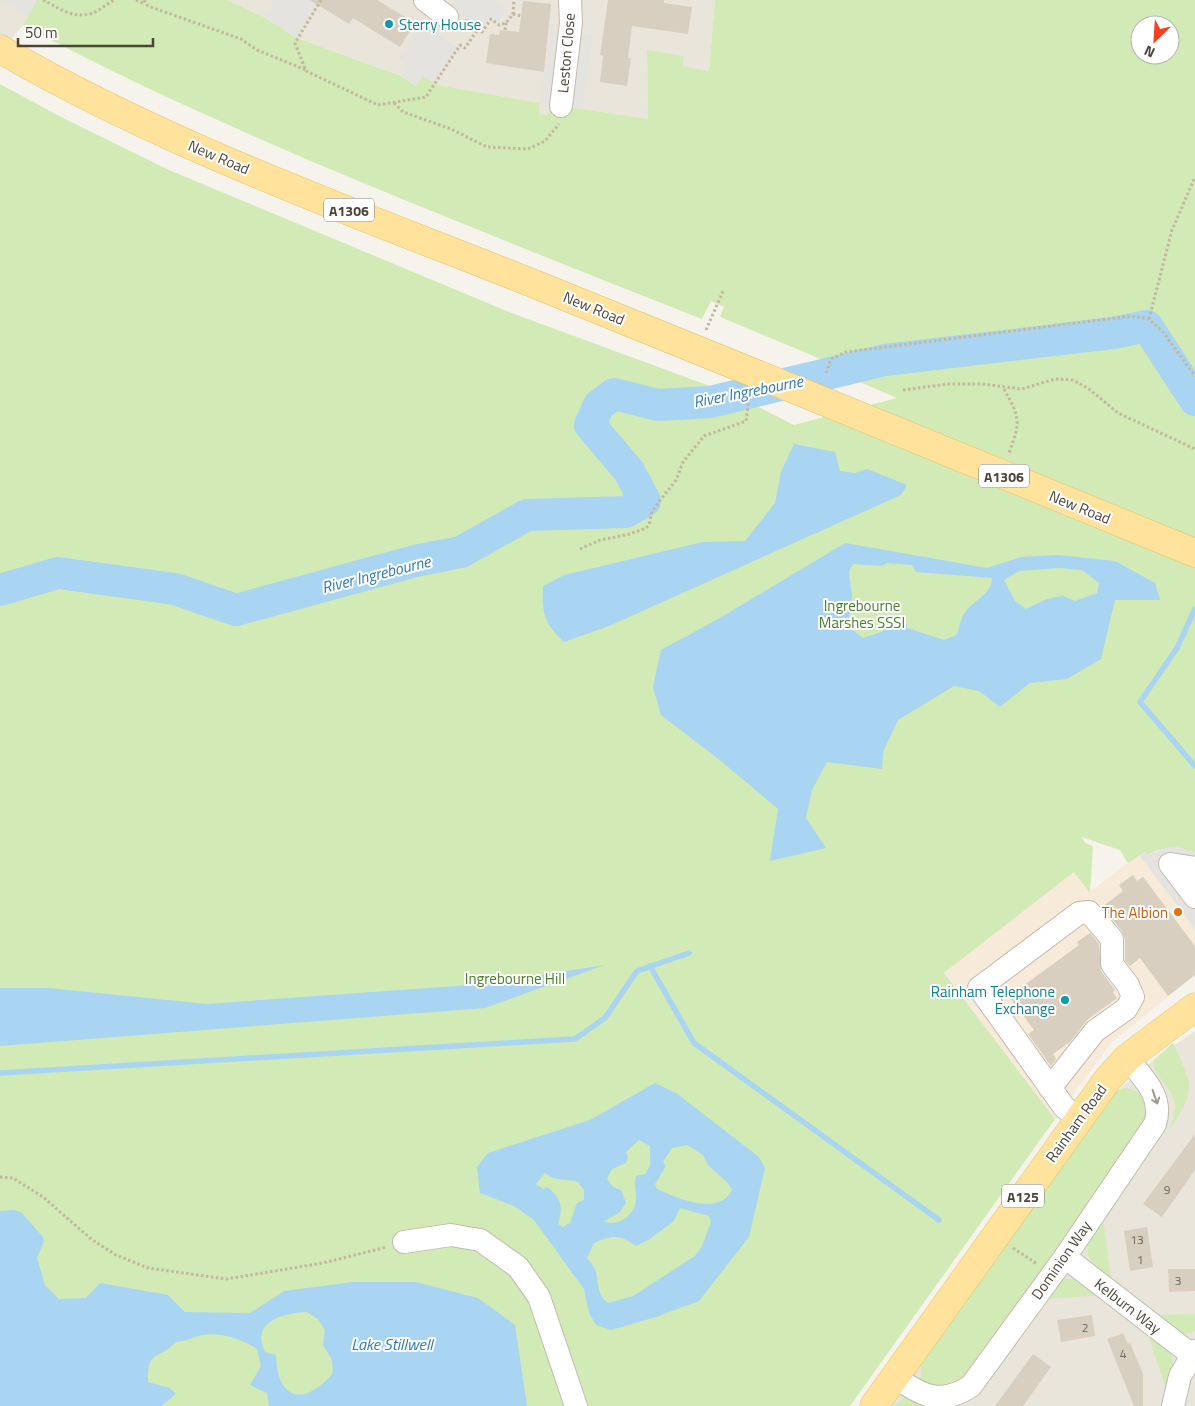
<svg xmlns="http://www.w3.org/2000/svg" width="1195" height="1406" font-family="'Titillium Web',sans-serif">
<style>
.residential{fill:#eae5da}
.commercial{fill:#f7ead8}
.green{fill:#d2eab5;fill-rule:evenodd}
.parking{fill:#e5e3e0}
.water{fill:#a9d4f2;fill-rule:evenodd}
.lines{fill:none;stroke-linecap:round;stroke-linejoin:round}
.stream{stroke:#a9d4f2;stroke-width:5.5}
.river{stroke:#a9d4f2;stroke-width:32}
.building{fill:#d8cfc1}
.minor-casing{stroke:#c2bbae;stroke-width:24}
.major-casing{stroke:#e6c16a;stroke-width:29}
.path{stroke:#c4b79f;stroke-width:3;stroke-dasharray:2.5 2.5;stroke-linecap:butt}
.minor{stroke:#fff;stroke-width:22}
.major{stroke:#ffe39c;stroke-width:28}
.oneway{stroke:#9c9892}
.culture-dot{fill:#0f9aa8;stroke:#fff;stroke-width:2}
.food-dot{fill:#e8710a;stroke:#fff;stroke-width:2}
.labels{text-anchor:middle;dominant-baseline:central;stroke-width:4;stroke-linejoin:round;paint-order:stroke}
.number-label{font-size:12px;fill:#6e675b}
.shield{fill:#fff;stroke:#817c74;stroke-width:1}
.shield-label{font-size:14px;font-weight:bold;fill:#4b4439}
.culture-label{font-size:15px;fill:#0d838f;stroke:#fff;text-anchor:start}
.street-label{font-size:15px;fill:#4b4439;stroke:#fff}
.park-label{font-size:15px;fill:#4a7f2a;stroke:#fff}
.food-label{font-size:15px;fill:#c56008;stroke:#fff;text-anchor:end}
.water-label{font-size:16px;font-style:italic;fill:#2e7ab2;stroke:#fff}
</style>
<rect width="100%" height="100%" fill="#f6f3ec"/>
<g class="residential">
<polygon points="0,0 37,0 23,25 0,54"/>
<polygon points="227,0 715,0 709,71 683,66 684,56 647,51 648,119 551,104 549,115 539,114 540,103 438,85 416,86 401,76 297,38 264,17"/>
<polygon points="1195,1031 1195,1406 889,1406 1106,1101 1173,1043 1175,1045"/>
</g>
<polygon class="commercial" points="1081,837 1146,852 1195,853 1195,975 1112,1042 1055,1119 944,973 1074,872 1090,892 1127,863 1120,850"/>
<g class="green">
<path d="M37,0h190l37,17 33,21 104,38 15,10 7,-11 15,10 102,18 -1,11 9,1 2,-11 98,15 -1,-69 37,6 -1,10 26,5 6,-71h480v853c-17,-6 -31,-7 -48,2l-2,-3 -17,11 -8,-13 -38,-13 3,6 8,3 -3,47 -16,-21 -130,101 111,146 -205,287h-850v-1322l63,34 106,52 340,142 228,84 57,29 103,-27 -35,-15 -46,-26 -96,-40 4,-10 -13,-6 -9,18c-130,-51 -260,-103 -389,-157 -99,-43 -195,-85 -290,-137zM1140,25h30v30h-30z"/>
<path d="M1173,1043c22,47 22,45 -4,89 2,-8 6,-18 6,-27 -1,-18 -21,-26 -22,-44z"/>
<path d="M1125,1088c24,4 26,21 20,41l-186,258 -33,1 -8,-10 3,-2v-12l195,-273z"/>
<path d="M1103,1218l8,61c-30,-23 -30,-30 -8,-61z"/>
<polygon points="1063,1279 1075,1279 1101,1295 1040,1300 1054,1284"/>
<path d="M1195,1314v17c-14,8 -31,-8 -42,-16z"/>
<path d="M1147,1331c25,19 30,21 22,53l-4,2z"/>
<polygon points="905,1397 922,1406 893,1406"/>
</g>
<g class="parking">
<polygon points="1,0 37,0 28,15"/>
<polygon points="274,0 321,0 297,38 264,17"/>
<polygon points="455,0 497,0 496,3 506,10 498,21 490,16 482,29 450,8"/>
<polygon points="421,24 459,48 435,83 423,76 416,86 401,76 408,66 398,59"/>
<polygon points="551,29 593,35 582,109 540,103"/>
<polygon points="1169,847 1179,847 1195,853 1195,929 1140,856 1146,852 1148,855"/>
</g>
<g class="water">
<path d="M794,444l41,8 5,19 15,2 12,-4 40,16 -6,10 -292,131 -45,16c-20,-19 -22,-28 -21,-56l21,-11 139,-33 42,-1 30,-38 6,-31z"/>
<path d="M845,543l142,25 34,-11 36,-2 58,6 40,22 5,17h-45l-14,59 -34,20 -37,4 -30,24 -21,-16 -25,-5 -56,34 -15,32 -1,17 -55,-7 -15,28 -6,28 20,30 -56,13 8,-52 -57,-48 -60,-46 -8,-28 8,-37 57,-31zM887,563l25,2 4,7 76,6c0,18 -22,23 -29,38 -3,5 -4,13 -6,19l-13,5 -37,-12 -1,-6c-10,0 -20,0 -24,10l-19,6 -15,-12 4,-29 -3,-26 4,-7 29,2zM1060,568l22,2 17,13 -2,10 -22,8 -12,-5 -16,3 -21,10 -11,-8 -11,-21 15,-9z"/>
<polygon points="605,965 485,1008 0,1046 0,988 48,988 207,1004 485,984"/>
<path d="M655,1083l21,10 83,64 6,11 -16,69 -50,64 -43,16 -45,13 -15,-5 -7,-12 -5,-24 -50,-69 -20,-14 -34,-13 -3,-26 11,-14 102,-33zM639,1140l11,6v20l-5,8 -9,2c-3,10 1,15 0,24 0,15 -20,28 -32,21l15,-8 7,-10 -5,-13 -8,-3 -6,-8 5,-10 14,-6 2,-7 -2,-4zM687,1145l16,10 5,10 20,18 4,7c-13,27 -55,8 -75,-1l-2,-5 11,-18 -3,-4 9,-14zM545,1173c10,9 21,5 33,9l6,8v10l-7,3 -7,20 -7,4 -5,-3c5,-16 4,-26 -11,-37l-4,2 -7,-5zM680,1208l29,8 2,6 -9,24 -7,10 -62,40 -25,7c-11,-8 -9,-18 -12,-31 -1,-5 -6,-10 -9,-14l7,-15c17,-8 27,-9 42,3l14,-7 24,-18z"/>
<path d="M13,1210l8,2 22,25 1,4 -7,17 8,27 14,14 27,-1 14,-15 68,12 17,17 65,1 34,-22 69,-9h63l62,16 37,27 12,81h-258l-2,-13 -17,-8 11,-19 -4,-17c-13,-9 -36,-17 -54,-14 -10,2 -16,6 -27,7 -18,19 -29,7 -28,40l22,6 6,6 -15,12h-161v-195zM307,1312l11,7 7,11 -2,15 9,15 1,13c-27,33 -56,29 -57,-18l-11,-3c-15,-31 19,-39 42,-40z"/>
</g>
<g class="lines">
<g class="stream">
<polyline points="1195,609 1177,648 1140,702 1195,766"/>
<polyline points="650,966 694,1043 939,1220"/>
<polyline points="0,1073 575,1039 605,1018 637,971 689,953"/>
</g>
<polyline class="river" points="0,590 58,573 175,589 236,610 415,561 461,552 527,515 626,512 645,501 629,471 590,425 599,405 614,394 658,405 710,402 885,360 1113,333 1147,326 1195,400"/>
</g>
<g class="building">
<polygon points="310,0 377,0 415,23 400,47 353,18 349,24"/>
<polygon points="608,0 664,0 664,3 692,7 688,34 632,26 628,58 631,58 627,86 600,82 603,56 600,55"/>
<polygon points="523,1 551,4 544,72 486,63 490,34 499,35 500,30 519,32"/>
<polygon points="1133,875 1137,881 1143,877 1195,946 1195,975 1168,996 1140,958 1130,966 1125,960 1125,939 1122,931 1102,907 1123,891 1119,885"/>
<polygon points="1090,933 1099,944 1101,971 1115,990 1113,992 1117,998 1087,1020 1070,1042 1053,1054 1056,1059 1051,1066 1028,1034 1034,1030 1009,996 1079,945 1077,942"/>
<polygon points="1195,1134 1195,1170 1162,1217 1143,1204"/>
<polygon points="1147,1227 1153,1267 1130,1271 1124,1231"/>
<polygon points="1168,1269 1195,1269 1195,1291 1169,1292"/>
<polygon points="1092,1315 1095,1336 1061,1342 1057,1320"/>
<polygon points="1123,1333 1128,1344 1130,1343 1143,1374 1143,1406 1134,1406 1107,1339"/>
<polygon points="1033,1354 1051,1367 1041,1381 1023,1406 995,1406"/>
</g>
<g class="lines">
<g class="minor-casing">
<g id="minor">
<polyline points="425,0 447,17"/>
<polyline points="561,106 571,23 570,0"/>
<polyline points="1195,868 1170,864 1195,897"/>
<polyline points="1050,1088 1095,1031 1126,1009 1133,997 1128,985 1112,964 1112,939 1089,912 1079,913 979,988 1064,1107 1078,1118"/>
<polyline points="404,1242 451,1235 480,1240 518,1267 539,1297 576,1406"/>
<polyline points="1065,1257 1192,1355"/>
<path d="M894,1376c27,20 47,30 77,10l94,-129 90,-133c9,-28 -12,-46 -28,-66"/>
<polyline points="1173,1406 1180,1376 1195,1351"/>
</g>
</g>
<g class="major-casing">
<g id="major">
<path d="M0,49c169,98 356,164 537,236 220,88 438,179 658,268"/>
<polyline points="874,1406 1108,1079 1127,1058 1195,1007"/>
</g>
</g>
<g class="path">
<path d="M43,0c16,8 31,20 50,13 7,-3 14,-9 21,-13"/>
<polyline points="136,0 145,4"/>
<polyline points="144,0 148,6 241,39 257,50 306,70"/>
<polyline points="321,0 295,43 306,71 378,105 426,97 460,45 465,48 478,29"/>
<polyline points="513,14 521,16"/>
<polyline points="465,20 482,32 491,19 499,25 506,23 513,14 514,0"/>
<polyline points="505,30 506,23"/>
<polyline points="394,103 403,112 451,129 487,147 528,149 545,141 559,124"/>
<polyline points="1149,319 1172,230 1195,177"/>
<polyline points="706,330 724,289"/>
<polyline points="826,373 831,359 846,352 1131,316 1149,319 1163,332 1195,376"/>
<path d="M1004,389c16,29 17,32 5,64"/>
<polyline points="903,390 948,384 982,384 1022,389 1055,379 1073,380 1089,389 1118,413 1195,449"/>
<polyline points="580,549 600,540 630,534 646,528 649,525 652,511 676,480 683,462 704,436 746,421 749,399"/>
<polyline points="0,1177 13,1178 43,1197 91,1239 116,1255 148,1268 226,1279 323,1263 387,1247"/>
<polyline points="1013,1248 1037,1264"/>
</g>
<use href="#minor" class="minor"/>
<use href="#major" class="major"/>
</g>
<defs><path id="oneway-shaft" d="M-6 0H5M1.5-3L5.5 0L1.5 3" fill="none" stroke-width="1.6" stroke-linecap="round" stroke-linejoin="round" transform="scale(1.25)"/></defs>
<use class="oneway" href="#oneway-shaft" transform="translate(1155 1097) rotate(71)"/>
<g class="culture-dot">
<circle cx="389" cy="24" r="5"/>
<circle cx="1065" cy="1000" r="5"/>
</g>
<circle class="food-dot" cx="1178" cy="912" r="5"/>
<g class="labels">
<g class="number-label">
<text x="1167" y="1189">9</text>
<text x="1137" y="1239">13</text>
<text x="1140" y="1259">1</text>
<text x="1178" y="1280">3</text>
<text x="1085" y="1327">2</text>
<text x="1123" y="1353">4</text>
</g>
<g class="shield">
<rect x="324" y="198.5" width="50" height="23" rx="4"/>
<rect x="979" y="464.5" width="50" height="23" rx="4"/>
<rect x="1002" y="1184.5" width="42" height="23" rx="4"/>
</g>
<g class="shield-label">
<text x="349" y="210">A1306</text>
<text x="1004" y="476">A1306</text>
<text x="1023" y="1196">A125</text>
</g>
<g class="culture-label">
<text x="399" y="24">Sterry House</text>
<text x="1055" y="991" text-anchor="end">Rainham Telephone<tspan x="1055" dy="17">Exchange</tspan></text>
</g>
<g class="street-label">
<text transform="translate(566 53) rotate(-85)">Leston Close</text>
<text transform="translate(219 157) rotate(23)">New Road</text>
<text transform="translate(594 308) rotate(22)">New Road</text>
<text transform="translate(1080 507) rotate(22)">New Road</text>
<text transform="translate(1076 1123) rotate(-54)">Rainham Road</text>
<text transform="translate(1061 1260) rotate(-55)">Dominion Way</text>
<text transform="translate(1128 1306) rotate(38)">Kelburn Way</text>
</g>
<g class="park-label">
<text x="862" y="605">Ingrebourne<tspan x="862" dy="17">Marshes SSSI</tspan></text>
<text x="515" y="978">Ingrebourne Hill</text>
</g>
<g class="food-label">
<text x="1168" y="912">The Albion</text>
</g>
<g class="water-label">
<text transform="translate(748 391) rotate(-11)">River Ingrebourne</text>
<text transform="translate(376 574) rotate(-14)">River Ingrebourne</text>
<text x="392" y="1344">Lake Stillwell</text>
</g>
</g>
<g transform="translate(1155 40) rotate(205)"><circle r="24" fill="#ffffff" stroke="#b7b4b0"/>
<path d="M0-4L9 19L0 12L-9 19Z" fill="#fc3f1d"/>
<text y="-8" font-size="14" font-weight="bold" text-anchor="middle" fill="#4b4439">N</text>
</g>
<path d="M18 38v8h135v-8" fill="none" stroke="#4b4439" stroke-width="2.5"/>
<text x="25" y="38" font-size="15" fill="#4b4439" stroke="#ffffff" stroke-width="4" paint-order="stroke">50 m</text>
</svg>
